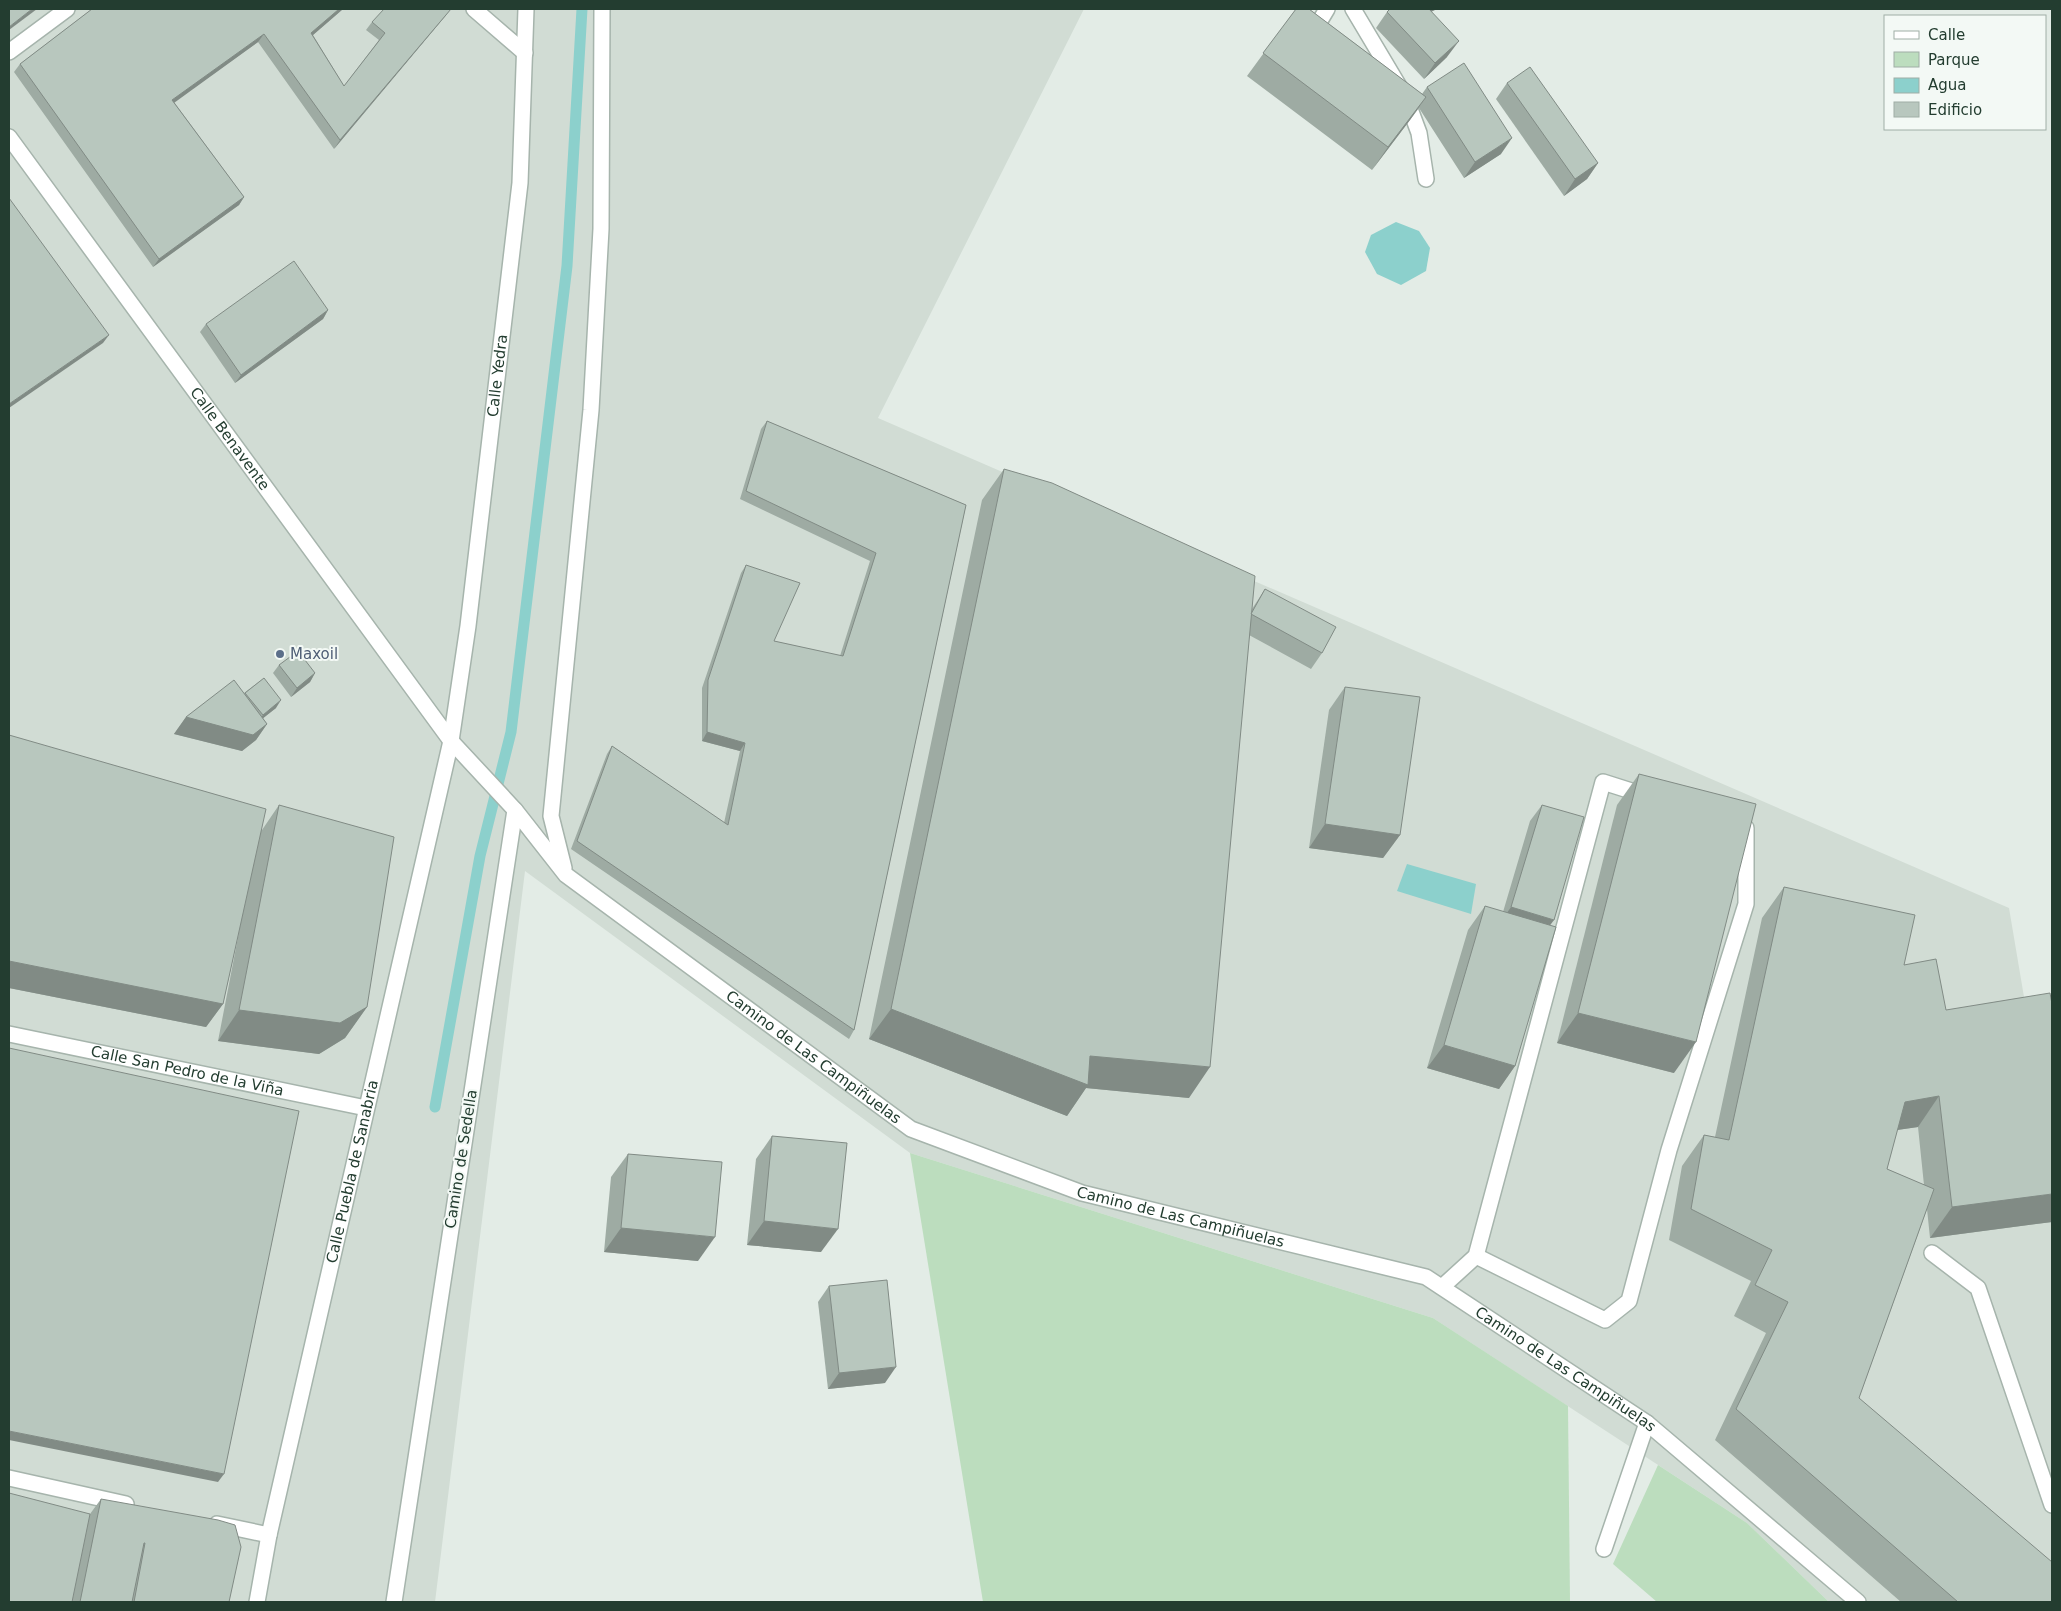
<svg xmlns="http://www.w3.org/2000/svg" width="2061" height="1611" font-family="'DejaVu Sans',sans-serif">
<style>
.built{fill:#d1dcd4}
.green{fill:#bcddbe}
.water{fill:#8cd0cc}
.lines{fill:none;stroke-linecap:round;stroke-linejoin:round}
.stream{stroke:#8cd0cc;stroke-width:11}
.minor-casing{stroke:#a6b4ac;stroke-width:18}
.minor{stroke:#fff;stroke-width:15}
.wall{fill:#9eaba3;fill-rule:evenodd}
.shaded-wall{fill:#818b85}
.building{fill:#b8c7be;stroke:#818b85}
.service-dot{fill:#5c6f8a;stroke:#f3f9f5;stroke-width:2}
.labels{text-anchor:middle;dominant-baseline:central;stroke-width:4;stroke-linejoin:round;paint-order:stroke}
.street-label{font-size:15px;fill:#233d30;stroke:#f3f9f5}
.service-label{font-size:15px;fill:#4e5e75;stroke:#f3f9f5;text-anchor:start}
</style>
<rect width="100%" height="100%" fill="#e3ece6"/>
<polygon class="built" points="9,9 1084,9 878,418 2009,908 2052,1163 2052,1602 1829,1602 1747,1523 1433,1318 910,1153 525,871 435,1602 9,1602"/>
<g class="green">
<polygon points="910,1153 1433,1318 1568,1406 1570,1602 983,1602"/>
<polygon points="1658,1465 1747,1523 1829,1602 1657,1602 1613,1564"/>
</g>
<g class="water">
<polygon points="1396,222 1419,231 1430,248 1426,271 1401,285 1377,274 1365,252 1371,235"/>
<polygon points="1407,864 1476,884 1471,914 1397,891"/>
</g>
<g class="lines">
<polyline class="stream" points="435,1107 480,856 511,732 567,266 582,9"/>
<g class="minor-casing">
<g id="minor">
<polyline points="474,9 525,53"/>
<polyline points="1353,9 1406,98 1419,133 1426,179"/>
<polyline points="1312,34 1327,9"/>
<polyline points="9,52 67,9"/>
<path id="s1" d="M9,137l442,604 64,69 -121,792"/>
<path id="s2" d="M515,810l51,65 345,254 171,64 344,84 221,146 211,179"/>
<polyline points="564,868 551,816 591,410 601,229 602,9"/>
<path id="s3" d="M9,1034l357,74"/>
<polyline points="1932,1253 1978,1288 2052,1505"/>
<polyline points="1476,1256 1605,1320 1629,1301 1669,1150 1746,904 1746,828 1742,827"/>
<polyline points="1442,1287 1476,1256 1603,782 1647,796"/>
<polyline points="9,1478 126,1504"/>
<polyline points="217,1524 269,1535"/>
<polyline points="1604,1549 1647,1423"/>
<path id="s4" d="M257,1602l12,-67 182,-794 17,-115 52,-443 6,-174"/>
</g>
</g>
<use href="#minor" class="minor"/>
</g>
<g class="wall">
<polygon points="92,9 343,9 313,35 344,86 379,40 366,30 372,22 447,14 334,149 258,42 174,102 244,197 239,205 153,267 14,72 20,64"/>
<polygon points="1295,9 1309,9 1422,94 1427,87 1501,154 1464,178 1419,108 1372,170 1247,76 1296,9"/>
<polygon points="1387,12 1431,12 1447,57 1424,79 1376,28"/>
<polygon points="1507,83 1598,163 1587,179 1564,196 1496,99"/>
<polygon points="328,310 323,319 235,383 200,332 206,324"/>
<polygon points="767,421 966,505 854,1030 849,1039 571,849 607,754 612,746 724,823 740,751 702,741 702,688 741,573 746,565 774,641 840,656 870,561 740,499 761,429"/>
<polygon points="1004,469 1252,609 1265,589 1322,653 1311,669 1249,635 1189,1098 1086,1088 1067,1116 869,1039 982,500"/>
<polygon points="279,665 315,673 310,682 291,697 273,673"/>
<polygon points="264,678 276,708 263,718 267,724 256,740 242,751 174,734 186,717 244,693"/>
<polygon points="1345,687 1400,835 1383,858 1309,848 1329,710"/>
<polygon points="9,735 262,830 279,805 367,1007 345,1038 319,1054 218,1041 240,927 223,1004 206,1027 9,988"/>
<polygon points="1639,774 1674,1073 1557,1043 1617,805"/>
<polygon points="1542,805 1550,925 1515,1066 1499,1089 1427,1068 1468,930 1485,906 1503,912 1530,821"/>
<path d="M1784,887l120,78 42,45 106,212 -122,16 -3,-29 -68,189 193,204h-151l-186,-162 51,-107 -32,-17 17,-35 -82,-41 13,-74 22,-31 11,2 47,-219zM1918,1127l6,58 -37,-16 10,-39z"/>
<polygon points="772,1136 821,1252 747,1245 756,1159"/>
<polygon points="628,1154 698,1261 604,1252 611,1177"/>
<polygon points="829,1286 885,1383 828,1389 818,1302"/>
<polygon points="101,1499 229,1602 9,1602 90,1514"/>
</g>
<g class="shaded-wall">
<polygon points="32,9 37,9 9,30 9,27"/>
<polygon points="339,9 343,9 306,41 311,33"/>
<polygon points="451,9 447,14 334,149 340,140"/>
<polygon points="1426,9 1437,9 1419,18"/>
<polygon points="264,34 258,42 167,108 172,100"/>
<polygon points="1459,41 1447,57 1424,79 1435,63"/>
<polygon points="1426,97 1410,120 1372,170 1388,147"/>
<polygon points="1512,138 1501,154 1464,178 1475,162"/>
<polygon points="1598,163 1587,179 1564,196 1575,179"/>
<polygon points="244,197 239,205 153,267 159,259"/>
<polygon points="328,310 323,319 235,383 241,375"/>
<polygon points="109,335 103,343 9,408 9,404"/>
<polygon points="315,673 310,682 291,697 297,688"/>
<polygon points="281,700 276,708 257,723 263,715"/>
<polygon points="186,717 267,724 256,740 242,751 174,734"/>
<polygon points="707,732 745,743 740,751 702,741"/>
<polygon points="1325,824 1400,835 1383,858 1309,848"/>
<polygon points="1511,907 1554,920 1542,936 1500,923"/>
<polygon points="9,961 223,1004 206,1027 9,988"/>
<polygon points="367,1007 345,1038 319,1054 218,1041 239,1010"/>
<polygon points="891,1009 1090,1056 1210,1067 1189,1098 1086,1088 1067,1116 869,1039"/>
<polygon points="1578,1013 1696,1042 1674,1073 1557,1043"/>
<polygon points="1444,1045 1515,1066 1499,1089 1427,1068"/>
<polygon points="1939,1096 1918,1127 1883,1132 1905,1102"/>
<polygon points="2052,1194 2052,1222 1930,1238 1952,1207"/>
<polygon points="764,1221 838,1229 821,1252 747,1245"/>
<polygon points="621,1228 715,1237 698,1261 604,1252"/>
<polygon points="896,1367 885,1383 828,1389 839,1373"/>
<polygon points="9,1431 224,1474 218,1482 9,1440"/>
</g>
<g class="building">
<polygon points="9,9 32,9 9,27"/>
<polygon points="92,9 339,9 311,33 344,86 385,33 372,22 384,9 451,9 340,140 264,34 172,100 244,197 159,259 20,64"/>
<polygon points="1296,9 1309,9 1426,97 1388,147 1263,53"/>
<polygon points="1390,9 1429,9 1459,41 1435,63 1387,12"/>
<polygon points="1464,63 1512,138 1475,162 1427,87"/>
<polygon points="1530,67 1598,163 1575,179 1507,83"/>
<polygon points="9,198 109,335 9,404"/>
<polygon points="294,261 328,310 241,375 206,324"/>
<polygon points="767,421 966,505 854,1030 577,841 612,746 728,825 745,743 707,732 708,680 746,565 800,583 774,641 843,656 876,553 746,491"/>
<polygon points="1004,469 1052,483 1255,576 1210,1067 1090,1056 1088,1085 891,1009"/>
<polygon points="1265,589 1336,627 1322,653 1251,614"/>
<polygon points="298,651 315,673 297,688 279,665"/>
<polygon points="264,678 281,700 263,715 245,693"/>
<polygon points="234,680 267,724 253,735 186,717"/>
<polygon points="1345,687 1420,697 1400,835 1325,824"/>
<polygon points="9,735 266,809 223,1004 9,961"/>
<polygon points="1639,774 1756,804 1696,1042 1578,1013"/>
<polygon points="279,805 394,837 367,1007 340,1023 239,1010"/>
<polygon points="1542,805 1584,817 1554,920 1511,907"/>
<polygon points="1784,887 1915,915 1904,965 1936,959 1946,1010 2050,993 2052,1004 2052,1194 1952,1207 1939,1096 1905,1102 1887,1169 1934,1189 1859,1398 2052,1562 2052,1602 1958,1602 1736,1409 1788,1302 1755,1285 1772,1250 1691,1209 1704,1135 1729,1140"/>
<polygon points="1485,906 1556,927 1515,1066 1444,1045"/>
<polygon points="9,1048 299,1111 224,1474 9,1431"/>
<polygon points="772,1136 847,1143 838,1229 764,1221"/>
<polygon points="628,1154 722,1162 715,1237 621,1228"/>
<polygon points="887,1280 896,1367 839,1373 829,1286"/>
<polygon points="9,1493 90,1514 72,1602 9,1602"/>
<polygon points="101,1499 218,1520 235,1525 241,1547 229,1602 134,1602 145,1543 144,1543 132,1602 80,1602"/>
</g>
<circle class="service-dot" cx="280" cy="654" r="5"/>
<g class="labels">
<g class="street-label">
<text stroke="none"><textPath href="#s4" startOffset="1251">Calle Yedra</textPath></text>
<text stroke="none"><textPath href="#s1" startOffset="374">Calle Benavente</textPath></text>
<text stroke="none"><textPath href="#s2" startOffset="390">Camino de Las Campiñuelas</textPath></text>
<text stroke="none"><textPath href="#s3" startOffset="182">Calle San Pedro de la Viña</textPath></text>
<text transform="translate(461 1159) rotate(-81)">Camino de Sedella</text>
<text stroke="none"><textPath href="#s4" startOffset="441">Calle Puebla de Sanabria</textPath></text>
<text stroke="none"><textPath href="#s2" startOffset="795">Camino de Las Campiñuelas</textPath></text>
<text stroke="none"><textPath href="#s2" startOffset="1215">Camino de Las Campiñuelas</textPath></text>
</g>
<g class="service-label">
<text x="290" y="654">Maxoil</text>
</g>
</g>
<rect width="2061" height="1611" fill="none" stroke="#233d30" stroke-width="20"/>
<rect x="1884" y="15" width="162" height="115" fill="#f3f9f5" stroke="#a0aea6"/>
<rect x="1894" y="31" width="25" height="8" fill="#ffffff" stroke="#a0aea6"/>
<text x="1928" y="40" font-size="15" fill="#233d30">Calle</text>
<rect x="1894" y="52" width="25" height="15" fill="#bcddbe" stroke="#a0aea6"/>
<text x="1928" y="65" font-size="15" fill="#233d30">Parque</text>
<rect x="1894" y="78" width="25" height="15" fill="#8cd0cc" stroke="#a0aea6"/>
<text x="1928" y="90" font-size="15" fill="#233d30">Agua</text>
<rect x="1894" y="102" width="25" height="15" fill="#b8c7be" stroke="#a0aea6"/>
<text x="1928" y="115" font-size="15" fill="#233d30">Edificio</text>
</svg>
